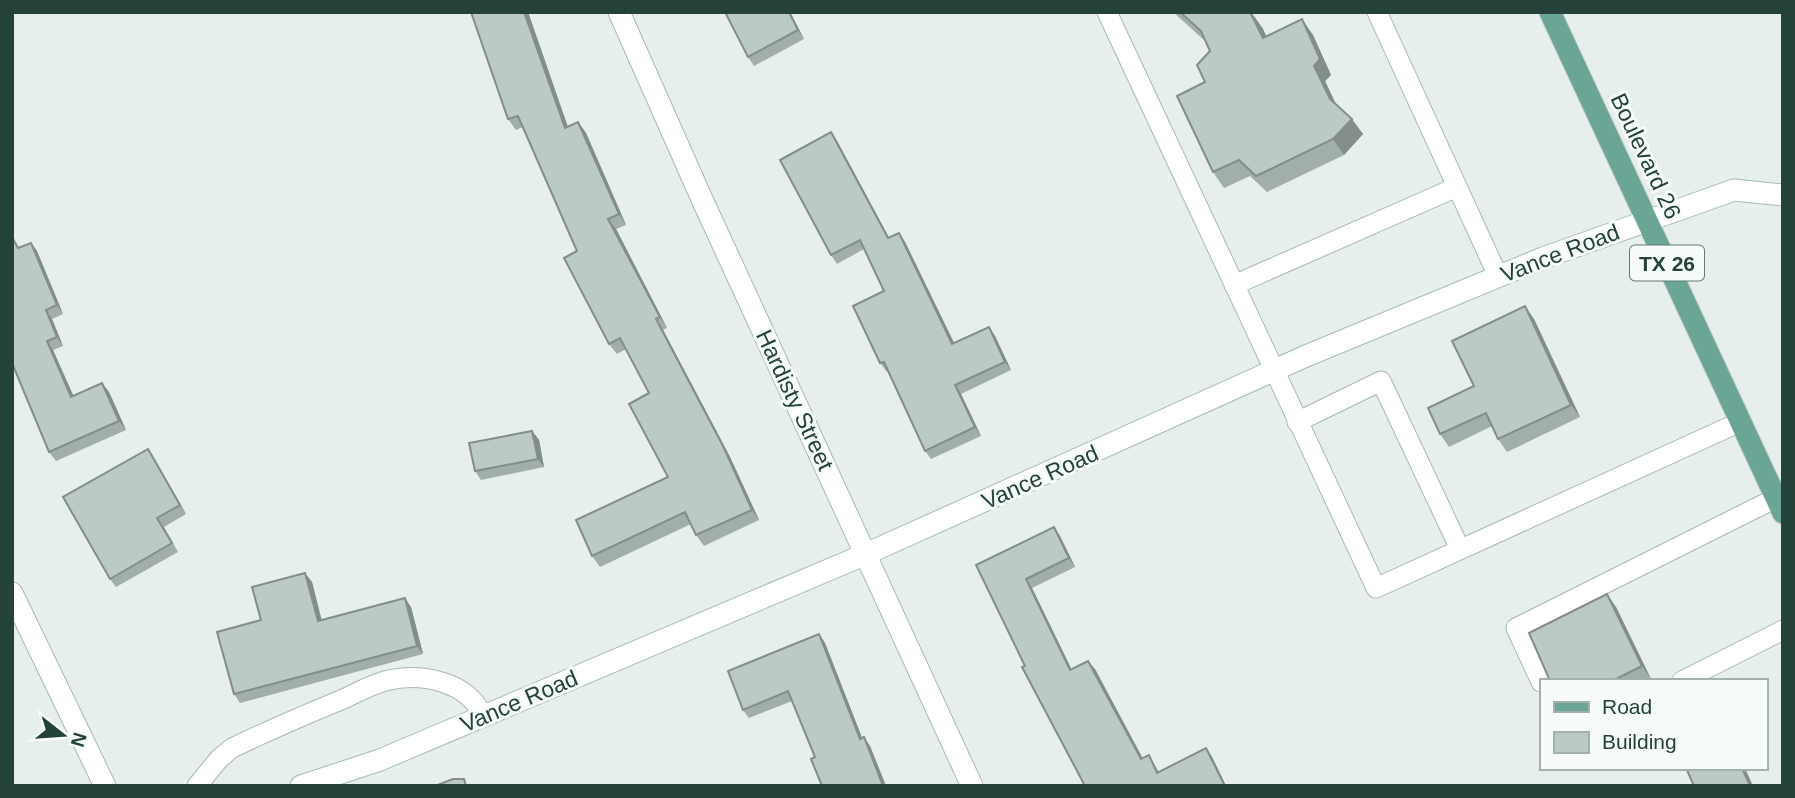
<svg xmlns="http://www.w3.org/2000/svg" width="1795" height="798" font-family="Arial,sans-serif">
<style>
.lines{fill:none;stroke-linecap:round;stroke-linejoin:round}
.lane-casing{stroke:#a8b8b2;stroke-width:21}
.street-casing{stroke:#a8b8b2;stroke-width:23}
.secondary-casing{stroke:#a4bbb3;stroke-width:23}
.primary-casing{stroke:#c2cac8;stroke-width:23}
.lane{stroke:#fff;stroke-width:19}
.street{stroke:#fff;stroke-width:21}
.secondary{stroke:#fff;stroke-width:21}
.primary{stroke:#6aa596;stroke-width:21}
.wall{fill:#a1aea9}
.shaded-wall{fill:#838d89}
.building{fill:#bbcac4;stroke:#838d89;stroke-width:2}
.labels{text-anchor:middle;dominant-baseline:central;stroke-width:6;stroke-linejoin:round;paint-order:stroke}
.shield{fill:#f7fbf9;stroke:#637a73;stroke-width:2}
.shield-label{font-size:21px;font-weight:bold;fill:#24423a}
.street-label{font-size:23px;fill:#24423a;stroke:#f7fbf9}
</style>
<rect width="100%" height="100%" fill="#e6efeb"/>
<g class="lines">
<g class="lane-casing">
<g id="lane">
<polyline points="1107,12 1376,588 1740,422"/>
<polyline points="1377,12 1498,276"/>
<polyline points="1234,285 1457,187"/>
<polyline points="1297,422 1381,381 1460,549"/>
<polyline points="1682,681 1783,630"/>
<polyline points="1541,682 1516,628 1776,498"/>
<path d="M197,786l22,-27 13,-11c36,-17 72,-33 109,-48 14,-6 29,-15 44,-19 35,-9 84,0 98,36"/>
</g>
</g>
<g class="street-casing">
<g id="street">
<polyline points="619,12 701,197 972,786"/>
<polyline points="12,593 105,786"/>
</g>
</g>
<g class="secondary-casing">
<polyline id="secondary" points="301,786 380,760 866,554 1306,356 1543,258 1734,190 1783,195"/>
</g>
<g class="primary-casing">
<polyline id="primary" points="1550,12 1783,513"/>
</g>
<use href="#lane" class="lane"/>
<use href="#street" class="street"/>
<use href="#secondary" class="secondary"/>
<use href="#primary" class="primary"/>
</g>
<g class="wall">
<polygon points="471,12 528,12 568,127 578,122 586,133 626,225 616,229 667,328 663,330 730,457 759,520 704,546 696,535 691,524 600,567 592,556 668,477 649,393 626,349 617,354 609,344 577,251 523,127 516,130 508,119"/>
<polygon points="790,12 804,39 754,66 748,57"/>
<polygon points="1173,12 1250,12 1263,29 1266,36 1313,35 1331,75 1325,81 1336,105 1363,134 1344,155 1267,192 1250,176 1224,188 1213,172 1205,82 1210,51 1205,41"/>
<polygon points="831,132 837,141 889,238 899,233 905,242 954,343 989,327 995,336 1011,370 961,394 981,436 931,459 925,451 888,372 887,372 880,363 884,291 864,249 837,264 831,255"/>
<polygon points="31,243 37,251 63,314 52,319 63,346 53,350 73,396 102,383 109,392 126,430 56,461 49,452 19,248"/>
<polygon points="1534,319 1580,417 1507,452 1498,439 1492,426 1449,447 1440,434"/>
<polygon points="532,431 539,440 544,467 481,480 475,471"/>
<polygon points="154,458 186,514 164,527 178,552 116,587 110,579"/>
<polygon points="1054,527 1060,536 1075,567 1032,588 1072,670 1095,669 1142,759 1149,755 1159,772 1206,748 1212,757 1226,786 1085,786 976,565"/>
<polygon points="305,573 312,582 322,621 411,607 423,654 240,703 234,694 261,620"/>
<polygon points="1616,607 1651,679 1646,681 1550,681"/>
<polygon points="819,634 825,643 862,738 870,746 886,786 822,786 815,757 792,701 749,718 743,710"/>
</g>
<g class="shaded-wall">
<polygon points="524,12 528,12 572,139 565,128"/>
<polygon points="789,12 790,12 804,39 798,30"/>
<polygon points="1252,13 1263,29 1274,53 1263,38"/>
<polygon points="1302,19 1313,35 1331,75 1325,81 1341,115 1330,99 1314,66"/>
<polygon points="1352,119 1363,134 1344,155 1333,139"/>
<polygon points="578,122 586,133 626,225 619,214"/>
<polygon points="831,132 837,141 894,247 888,238"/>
<polygon points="608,219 616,229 667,328 660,317"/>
<polygon points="899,233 905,242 959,353 952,344"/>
<polygon points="31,243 37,251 63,314 57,305"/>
<polygon points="1525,306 1534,319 1580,417 1571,405"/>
<polygon points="46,310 52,319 63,346 57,337"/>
<polygon points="656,319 663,330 730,457 759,520 752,510"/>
<polygon points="989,327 995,336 1011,370 1005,362"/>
<polygon points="47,341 53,350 78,406 71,397"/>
<polygon points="102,383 109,392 126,430 119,421"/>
<polygon points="955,385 961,394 981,436 975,427"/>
<polygon points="532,431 539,440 544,467 538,459"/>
<polygon points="148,449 154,458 186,514 180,505"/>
<polygon points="1054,527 1060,536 1075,567 1069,558"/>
<polygon points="305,573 312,582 324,630 318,621"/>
<polygon points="1026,579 1032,588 1076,679 1070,670"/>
<polygon points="1607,594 1616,607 1651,679 1642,666"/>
<polygon points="405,598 411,607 423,654 417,646"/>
<polygon points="819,634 825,643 866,748 860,739"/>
<polygon points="1088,661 1095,669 1148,768 1141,759"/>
<polygon points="864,737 870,746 886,786 883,786"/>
<polygon points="1206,748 1212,757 1226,786 1224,784"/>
<polygon points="1742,768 1745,768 1753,786 1750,786"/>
</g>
<g class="building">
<polygon points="471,12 524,12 565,128 578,122 619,214 608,219 660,317 656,319 723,446 752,510 696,535 685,512 592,556 576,520 668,477 629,404 649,393 620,338 609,344 564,258 577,251 518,116 508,119"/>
<polygon points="725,12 789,12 798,30 748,57"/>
<polygon points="1180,12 1250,12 1263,38 1302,19 1320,59 1314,66 1330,99 1352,119 1333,139 1256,176 1239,160 1213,172 1177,96 1205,82 1197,65 1210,51 1201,31"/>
<polygon points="831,132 888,238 899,233 952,344 989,327 1005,362 955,385 975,427 925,451 884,362 880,363 853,306 884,291 860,240 831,255 780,160"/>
<polygon points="12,237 18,248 31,243 57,305 46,310 57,337 47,341 71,397 102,383 119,421 49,452 12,363"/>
<polygon points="1525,306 1571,405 1498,439 1486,413 1440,434 1428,408 1474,386 1452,341"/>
<polygon points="532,431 538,459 475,471 469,443"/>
<polygon points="148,449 180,505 157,518 172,543 110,579 63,497"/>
<polygon points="1054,527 1069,558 1026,579 1070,670 1088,661 1141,759 1149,755 1157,773 1206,748 1224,784 1221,786 1085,786 1022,667 1025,666 976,565"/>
<polygon points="305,573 318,621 405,598 417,646 234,694 217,632 261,620 252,587"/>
<polygon points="1607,594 1642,666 1612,681 1550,681 1529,633"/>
<polygon points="819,634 860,739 864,737 883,786 822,786 811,759 815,757 788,691 743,710 728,671"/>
<polygon points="1686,768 1742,768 1750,786 1694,786"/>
<polygon points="453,779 464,779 466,786 435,786"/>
</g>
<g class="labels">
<rect class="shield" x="1630" y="245.5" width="74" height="35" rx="5"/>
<g class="shield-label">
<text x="1667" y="263">TX 26</text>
</g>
<g class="street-label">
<text transform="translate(1646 156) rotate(65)">Boulevard 26</text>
<text transform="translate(1560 253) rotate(-21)">Vance Road</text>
<text transform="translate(795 400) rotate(65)">Hardisty Street</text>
<text transform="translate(1040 477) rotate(-24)">Vance Road</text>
<text transform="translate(519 701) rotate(-23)">Vance Road</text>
</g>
</g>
<rect width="1795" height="798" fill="none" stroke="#24423a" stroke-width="28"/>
<rect x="1540" y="679" width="228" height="91" fill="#f7fbf9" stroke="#a3b1ad" stroke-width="2"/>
<rect x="1554" y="702" width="35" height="10" fill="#6aa596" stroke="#a3b1ad" stroke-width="2"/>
<text x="1602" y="714" font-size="21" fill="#24423a">Road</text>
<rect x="1554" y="732" width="35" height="21" fill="#bbcac4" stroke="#a3b1ad" stroke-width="2"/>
<text x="1602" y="749" font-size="21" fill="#24423a">Building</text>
<g transform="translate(63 735) rotate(107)" stroke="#f7fbf9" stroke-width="5" paint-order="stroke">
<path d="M0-5L12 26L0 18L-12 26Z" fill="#24423a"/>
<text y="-10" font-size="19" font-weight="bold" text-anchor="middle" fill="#24423a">N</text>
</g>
</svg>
